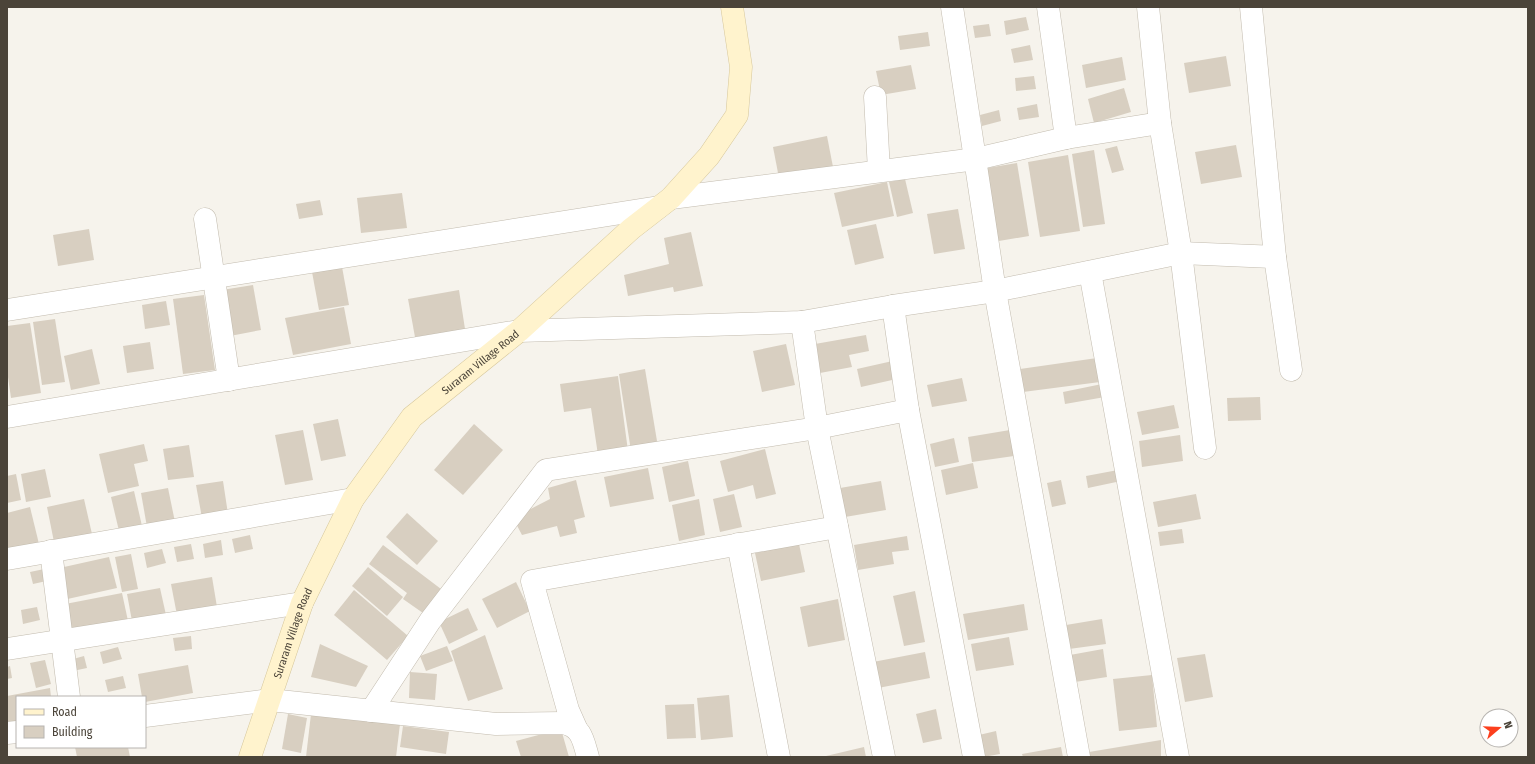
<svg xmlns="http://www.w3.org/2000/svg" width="1535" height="764" font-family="'Fira Sans Condensed',sans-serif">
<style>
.building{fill:#d8cfc1}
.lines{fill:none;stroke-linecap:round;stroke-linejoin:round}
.minor-casing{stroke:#c2bbae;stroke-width:23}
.secondary-casing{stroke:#d6c79b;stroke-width:23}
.minor{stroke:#fff;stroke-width:22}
.secondary{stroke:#fff3cd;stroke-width:22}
.labels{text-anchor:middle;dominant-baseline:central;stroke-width:3;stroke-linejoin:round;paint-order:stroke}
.street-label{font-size:11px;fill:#4b4439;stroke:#fff}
</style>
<rect width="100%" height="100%" fill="#f6f3ec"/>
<g class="building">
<polygon points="1026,17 1029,30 1006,35 1004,21"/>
<polygon points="989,24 991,36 975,38 973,26"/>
<polygon points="928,32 930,46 900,50 898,36"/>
<polygon points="1030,45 1033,60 1014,63 1011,49"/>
<polygon points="1226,56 1231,86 1189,93 1184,63"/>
<polygon points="1122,57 1126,80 1086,88 1082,65"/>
<polygon points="911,65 916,89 881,95 876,71"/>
<polygon points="1034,76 1036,89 1016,91 1015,78"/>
<polygon points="1124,88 1131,112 1094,123 1088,99"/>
<polygon points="1037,104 1039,117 1019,120 1017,108"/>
<polygon points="999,110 1001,121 982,126 980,115"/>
<polygon points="827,136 833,167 779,178 773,147"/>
<polygon points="1236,145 1242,177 1201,184 1195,152"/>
<polygon points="1117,146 1124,170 1112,173 1105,149"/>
<polygon points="1094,150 1105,224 1083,227 1072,154"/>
<polygon points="1068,155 1080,231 1040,237 1028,162"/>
<polygon points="1017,163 1029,236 993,242 981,169"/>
<polygon points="905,179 913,213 897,217 889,182"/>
<polygon points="887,182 894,216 842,227 834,193"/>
<polygon points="402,193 407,228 361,233 357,198"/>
<polygon points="320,200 323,215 299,219 296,204"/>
<polygon points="958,209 965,249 934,254 927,214"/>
<polygon points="876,224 884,258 855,265 847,230"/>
<polygon points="89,229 94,260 58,266 53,235"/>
<polygon points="691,232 703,286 674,292 673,287 628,296 624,275 669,264 664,238"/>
<polygon points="342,267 349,305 319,310 312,272"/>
<polygon points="253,285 261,330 230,336 222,290"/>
<polygon points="459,290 465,329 415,337 408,299"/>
<polygon points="204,295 215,370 183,374 173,299"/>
<polygon points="166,301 170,325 145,329 142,305"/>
<polygon points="344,307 351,344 293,355 285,318"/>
<polygon points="55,319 65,382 42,385 33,322"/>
<polygon points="30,323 41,393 11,398 7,370 7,326"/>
<polygon points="866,335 869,351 849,355 852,367 820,373 815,344"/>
<polygon points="150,342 154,369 127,373 123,346"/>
<polygon points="786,344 795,385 762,392 753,351"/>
<polygon points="92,349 100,384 71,390 64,356"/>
<polygon points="1097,358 1100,382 1023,392 1020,369"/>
<polygon points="897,360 901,378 861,387 857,369"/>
<polygon points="645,369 658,447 631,451 619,374"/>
<polygon points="618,376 628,451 598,455 591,408 564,412 560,384"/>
<polygon points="962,378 967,401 932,407 927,385"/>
<polygon points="1102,384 1105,397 1065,404 1063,392"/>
<polygon points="1260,397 1261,420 1228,421 1227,398"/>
<polygon points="1174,405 1179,428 1142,435 1137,412"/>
<polygon points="338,419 346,456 321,461 313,424"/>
<polygon points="474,424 503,450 463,495 434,470"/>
<polygon points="303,430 313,480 285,485 275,435"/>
<polygon points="1010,430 1014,456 972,462 968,437"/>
<polygon points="1180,435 1183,461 1142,467 1139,441"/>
<polygon points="954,438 959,462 935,467 930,444"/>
<polygon points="144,444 148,461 134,464 139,486 108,493 99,454"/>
<polygon points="189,445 194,477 168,480 163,449"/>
<polygon points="765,449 776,494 756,499 753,485 728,492 720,461"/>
<polygon points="688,461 695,496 669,502 662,467"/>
<polygon points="973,463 978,488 946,495 941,470"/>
<polygon points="648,468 654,499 610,507 604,477"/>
<polygon points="45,469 51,497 26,502 21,474"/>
<polygon points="1118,470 1121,481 1088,488 1086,476"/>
<polygon points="16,474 21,500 7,503 7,476"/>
<polygon points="576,480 585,517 574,520 577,533 560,537 557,526 522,535 513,518 550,499 548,488"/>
<polygon points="1061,480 1066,504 1052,507 1047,483"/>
<polygon points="223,481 228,514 202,518 196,485"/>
<polygon points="881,481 886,510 845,517 840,488"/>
<polygon points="168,488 175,522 147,527 141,493"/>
<polygon points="134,491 142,526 119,531 111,497"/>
<polygon points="734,494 742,527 720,532 713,499"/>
<polygon points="1196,494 1201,519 1158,527 1153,502"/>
<polygon points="84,499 92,534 54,542 47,507"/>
<polygon points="699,499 705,535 679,541 672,505"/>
<polygon points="30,507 39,544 7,552 7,513"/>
<polygon points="407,513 438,541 417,565 386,537"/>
<polygon points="1182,529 1184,543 1160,546 1158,532"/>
<polygon points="250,535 253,549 235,553 232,539"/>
<polygon points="907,536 909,550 892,552 894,564 858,570 854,545"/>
<polygon points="221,540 223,555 205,558 203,544"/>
<polygon points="191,544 194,559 177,562 174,547"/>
<polygon points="799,544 805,572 761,581 755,553"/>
<polygon points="383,545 441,589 423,613 403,599 407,593 369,564"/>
<polygon points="162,549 166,563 147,568 144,553"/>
<polygon points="131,554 138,589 122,592 115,557"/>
<polygon points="109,557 117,588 63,600 55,569"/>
<polygon points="368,567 403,597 387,616 352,586"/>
<polygon points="49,568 51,580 33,584 30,572"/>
<polygon points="212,577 217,607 177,615 171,584"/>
<polygon points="516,582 530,611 497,628 482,599"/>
<polygon points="160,588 166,615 132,621 127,594"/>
<polygon points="354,590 408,636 387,660 334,615"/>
<polygon points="915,591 925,642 904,646 893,596"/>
<polygon points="122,593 128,621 66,633 60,605"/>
<polygon points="838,599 845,640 808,647 800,607"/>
<polygon points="1024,604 1028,630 968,640 963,614"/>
<polygon points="37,607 40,620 23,624 21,610"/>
<polygon points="468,608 478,630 449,644 439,622"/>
<polygon points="1102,619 1106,644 1069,649 1066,625"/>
<polygon points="485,635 503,689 468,701 451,651"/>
<polygon points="191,636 192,649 175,651 173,638"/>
<polygon points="1009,637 1014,665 976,671 971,644"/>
<polygon points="320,644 368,666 356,687 311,677"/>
<polygon points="447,646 453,661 426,671 420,656"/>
<polygon points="118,647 122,659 103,664 100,652"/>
<polygon points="1103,649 1107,677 1075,682 1070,655"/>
<polygon points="925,652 930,678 878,688 873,662"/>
<polygon points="1205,654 1213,697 1185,702 1177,658"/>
<polygon points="84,656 87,668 68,672 66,661"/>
<polygon points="45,660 51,684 36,688 30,663"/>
<polygon points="188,665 193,693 145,702 145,697 142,697 138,674"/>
<polygon points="10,666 12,678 7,679 7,667"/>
<polygon points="410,672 437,674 435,700 409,698"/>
<polygon points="1152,675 1157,727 1119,731 1113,679"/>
<polygon points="123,676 126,688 108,692 105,680"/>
<polygon points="50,688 51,697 17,697 17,723 7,725 7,696"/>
<polygon points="729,695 733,737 701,740 697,698"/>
<polygon points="694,704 696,738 667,739 665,705"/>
<polygon points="936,709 942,739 923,743 916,714"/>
<polygon points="288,714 307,718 301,753 282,749"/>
<polygon points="311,714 400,724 396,757 306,757"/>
<polygon points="403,726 449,732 446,754 400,747"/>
<polygon points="561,729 569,757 521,757 516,741"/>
<polygon points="996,731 1000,754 983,757 979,735"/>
<polygon points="1161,740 1161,757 1090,757 1089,752"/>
<polygon points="75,747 128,747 130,757 77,757"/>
<polygon points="864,747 866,757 827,757 826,756"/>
<polygon points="1061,747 1063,757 1023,757 1022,754"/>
</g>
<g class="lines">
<g class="minor-casing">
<g id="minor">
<polyline points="952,7 995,291 1079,757"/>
<polyline points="1048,7 1066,138"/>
<polyline points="1148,7 1160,123 1181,253 1205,448"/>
<polyline points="1251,7 1275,257"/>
<polyline points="875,97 879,171"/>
<polyline points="671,198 976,159 1066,138 1160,123"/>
<polyline points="205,219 229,380"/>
<polyline points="1090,272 1178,757"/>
<polyline points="893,306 908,410 974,757"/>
<polyline points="7,310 659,207"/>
<polyline points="802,322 817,428 884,757"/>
<polyline points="7,417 519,331 802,322 893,306 995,291 1181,253 1275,257 1291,370"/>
<polyline points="738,544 779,757"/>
<polyline points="51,551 69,697"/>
<polyline points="7,559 353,499"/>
<polyline points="7,649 302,603"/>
<polyline points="371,711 430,621 546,470 817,428 908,410"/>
<path d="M145,716l125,-16 226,24 67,-1c19,4 20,17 25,34"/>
<polyline points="576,728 568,710 532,581 837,527"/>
<polyline points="7,733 17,732"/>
</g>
</g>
<g class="secondary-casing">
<g id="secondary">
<path id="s1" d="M250,757l52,-154 51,-104 59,-82 107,-86 112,-102 40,-31 38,-42 28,-41 4,-48 -9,-60"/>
</g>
</g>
<use href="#minor" class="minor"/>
<use href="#secondary" class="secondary"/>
</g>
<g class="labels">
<g class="street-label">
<text stroke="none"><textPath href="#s1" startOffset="467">Suraram Village Road</textPath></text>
<text stroke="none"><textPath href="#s1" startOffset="131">Suraram Village Road</textPath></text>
</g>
</g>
<rect width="1535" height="764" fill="none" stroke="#4b4439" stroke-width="16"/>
<rect x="16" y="696" width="130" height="52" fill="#ffffff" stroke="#b7b4b0"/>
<rect x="24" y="709" width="20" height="6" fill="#fff3cd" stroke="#b7b4b0"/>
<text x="52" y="716" font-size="12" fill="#4b4439">Road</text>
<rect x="24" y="726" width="20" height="12" fill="#d8cfc1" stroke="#b7b4b0"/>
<text x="52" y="736" font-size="12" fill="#4b4439">Building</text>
<g transform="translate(1499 728) rotate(71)"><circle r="19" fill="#ffffff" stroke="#b7b4b0"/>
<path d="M0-3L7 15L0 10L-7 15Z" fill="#fc3f1d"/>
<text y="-6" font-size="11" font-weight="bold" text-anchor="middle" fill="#4b4439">N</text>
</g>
</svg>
